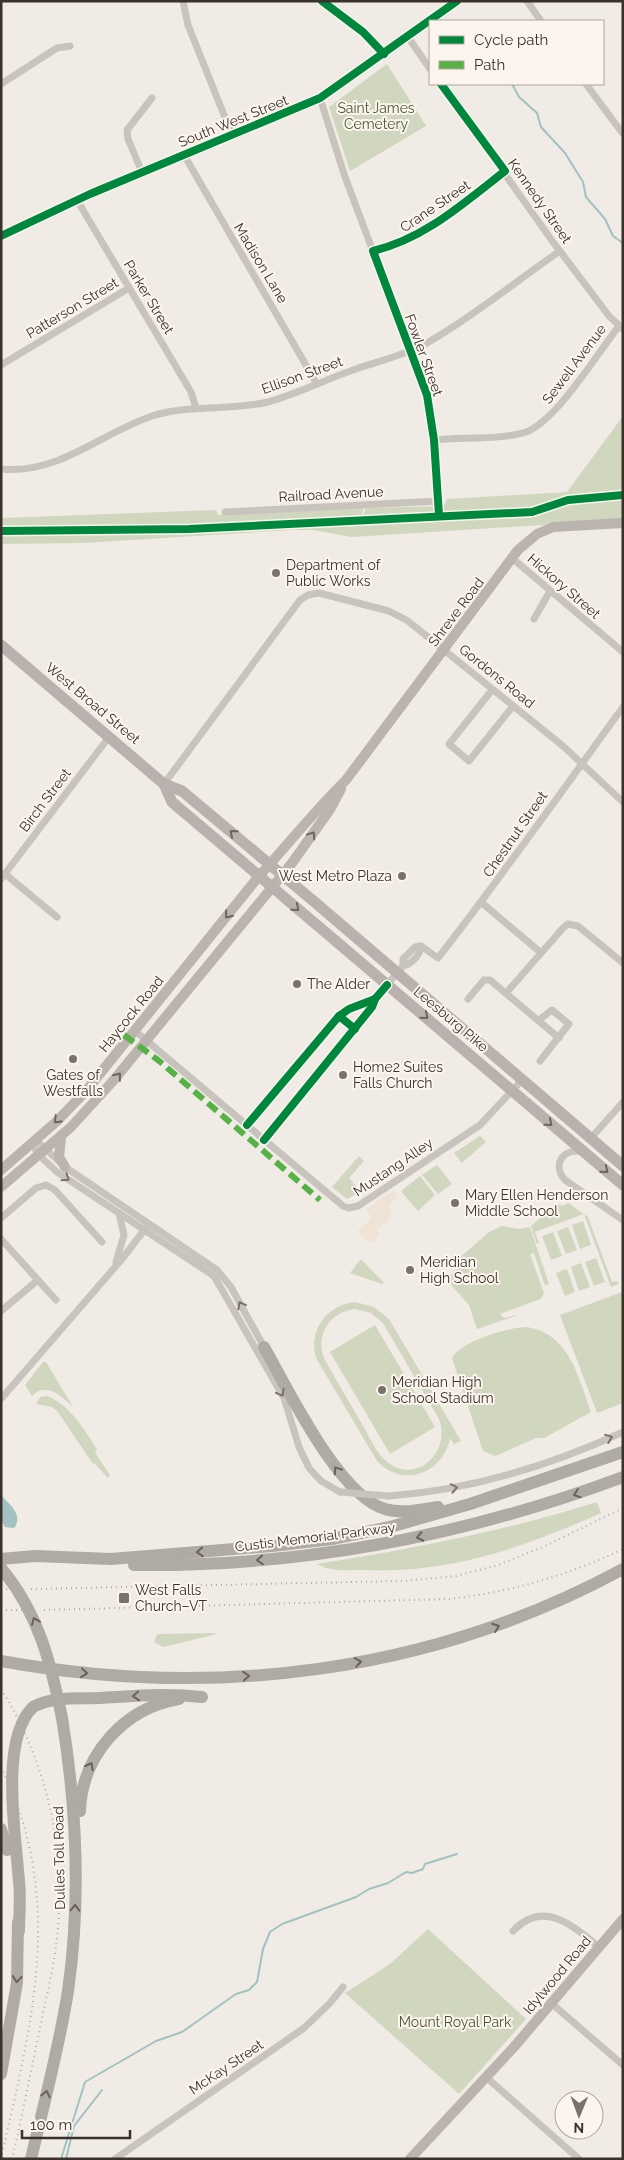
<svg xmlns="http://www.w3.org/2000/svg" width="624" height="2160" font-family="Raleway,sans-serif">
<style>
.green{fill:#d1d6bf;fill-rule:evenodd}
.plaza{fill:#eee3d5}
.water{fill:#a1c2c1}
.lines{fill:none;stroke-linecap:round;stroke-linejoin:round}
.stream{stroke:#a1c2c1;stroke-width:2}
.minor{stroke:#c9c3be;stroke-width:7}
.secondary{stroke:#bab3ae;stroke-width:10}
.primary{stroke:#b8b1ad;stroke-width:11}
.motorway{stroke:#afaaa4;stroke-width:12}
.rail{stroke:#b1aca8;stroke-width:2;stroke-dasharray:1 4;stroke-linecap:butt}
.minor-bridge{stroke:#c9c3be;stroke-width:7}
.motorway-bridge{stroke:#afaaa4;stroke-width:12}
.quiet{stroke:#57b246;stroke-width:6;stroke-dasharray:12 6;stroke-linecap:butt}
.cycleway-casing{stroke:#fbf5ee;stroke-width:11}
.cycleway{stroke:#00873e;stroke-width:8}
.oneway{stroke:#6d645f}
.oneway2{stroke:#6e645f}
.oneway3{stroke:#7b726d}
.oneway4{stroke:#69615b}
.poi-dot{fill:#7a716c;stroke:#fbf5ee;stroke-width:2}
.labels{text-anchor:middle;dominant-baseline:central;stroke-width:4;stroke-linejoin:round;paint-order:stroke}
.park-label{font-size:14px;fill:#4a5a2e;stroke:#fbf5ee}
.street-label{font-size:14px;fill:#3b302b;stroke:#fbf5ee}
.poi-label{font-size:14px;fill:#3b302b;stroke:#fbf5ee;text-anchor:start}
</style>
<rect width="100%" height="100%" fill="#f0ebe5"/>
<g class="green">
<polygon points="387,64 426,126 350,171 329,107"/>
<polygon points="623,416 623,520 352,537 313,530 292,530 83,543 1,544 1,518 216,510 218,515 364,508 353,535 366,508 444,506 447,499 567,492"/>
<polygon points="480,1136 486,1142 462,1163 454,1153"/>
<polygon points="359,1156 364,1161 349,1178 361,1192 347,1199 332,1187"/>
<polygon points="437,1165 452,1184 438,1194 422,1175"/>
<polygon points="420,1176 435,1195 418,1211 401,1191"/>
<polygon points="568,1203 588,1217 612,1282 617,1281 619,1284 611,1287 584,1214 535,1232 539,1243 537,1244 531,1226 558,1204 563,1206"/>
<polygon points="583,1221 591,1245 580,1249 572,1225"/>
<polygon points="502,1226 520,1229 530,1227 549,1284 545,1286 534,1253 530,1254 544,1293 541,1299 500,1314 504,1318 521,1314 477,1329 469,1305 446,1279 461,1266 457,1260 489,1232"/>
<polygon points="568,1227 577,1250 566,1254 557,1231"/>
<polygon points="553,1232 562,1256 551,1260 542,1236"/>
<polygon points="596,1258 605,1282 594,1286 585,1262"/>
<polygon points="361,1259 384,1283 382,1284 350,1273"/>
<polygon points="581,1263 590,1287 579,1291 571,1267"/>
<polygon points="567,1269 575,1292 565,1296 556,1273"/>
<polygon points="622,1292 623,1403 597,1413 560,1315"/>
<path d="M355,1302l19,5 15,12 72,122 -7,3 -4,-6c-6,35 -47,51 -73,23l-61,-103c-8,-28 11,-53 39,-56zM355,1309l16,4 12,10 56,96c13,34 -25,68 -54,41 -10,-9 -16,-24 -23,-36 -13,-22 -26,-44 -38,-66 -9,-24 6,-46 31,-49z"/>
<polygon points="375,1325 435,1427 390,1454 330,1352"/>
<path d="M527,1327c43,7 51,50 64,85l-47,26h-8l-41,18 -12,-5 -31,-93c9,-17 56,-31 75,-31z"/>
<path d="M43,1362h3l27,45c-11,-10 -26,-26 -41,-11l-7,-11z"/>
<path d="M48,1396c22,10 36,33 49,53l-2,4 15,22 -2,3 -14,-15 -1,1 -35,-52 -6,-5 -16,-3 4,-7z"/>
<path d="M597,1502l4,11c-79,35 -151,61 -239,57 -15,0 -32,2 -45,-6 95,-15 188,-33 280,-62z"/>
<polygon points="213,1633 217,1634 163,1647 154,1642 156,1636 159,1634"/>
<polygon points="428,1929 526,2019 459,2094 345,1993 390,1964"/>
</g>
<polygon class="plaza" points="394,1190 398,1195 388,1208 392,1213 388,1217 389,1220 376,1230 380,1234 371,1243 357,1232 372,1218 366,1209"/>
<path class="water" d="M1,1495c8,9 23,20 13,33l-9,-1 -4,-7z"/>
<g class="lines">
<g class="stream">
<polyline points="512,84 519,97 537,113 541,127 565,153 583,182 586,197 605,219 613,236 623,243"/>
<polyline points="1,1907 1,1974"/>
<polyline points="61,2159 85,2082 156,2041 182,2032 236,1994 249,1990 257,1982 263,1949 270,1932 282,1924 356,1897 369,1889 388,1883 406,1872 412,1873 423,1869 425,1864 457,1854"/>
<polyline points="66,2159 74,2126 102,2090"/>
</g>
<g class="minor">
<polyline points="183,1 188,25 232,135"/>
<polyline points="322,1 363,32 384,54"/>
<polyline points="527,1 541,21"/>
<polyline points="408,37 430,69"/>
<polyline points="1,84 57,48 70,46"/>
<polyline points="441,84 553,242 609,316 623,329"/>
<polyline points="586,84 623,134"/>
<polyline points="184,155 317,384"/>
<polyline points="142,172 128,139 127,130 152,98"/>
<polyline points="77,200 191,392 196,408"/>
<path d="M373,251c51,-12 91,-48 132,-80"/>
<polyline points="1,365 129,288"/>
<path d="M434,440c27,-3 68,0 92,-8 31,-12 71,-78 93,-106"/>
<path d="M1,469c57,6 100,-36 151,-53 37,-12 78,-5 116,-14 30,-8 58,-23 88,-33 23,-8 49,-14 71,-26 46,-26 89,-62 133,-92"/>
<polyline points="225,512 439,501 434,440 427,395 345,177 320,98"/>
<polyline points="512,558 623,652"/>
<polyline points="534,619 550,591"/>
<polyline points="492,690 449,744 469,761 513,706"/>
<polyline points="164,784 300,600 308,595 319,593 389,611 408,621 563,746 623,802"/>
<polyline points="5,874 57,917"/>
<polyline points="1,879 109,737"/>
<polyline points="481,902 540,952"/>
<path d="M403,966c8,-2 17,-10 18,-20"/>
<polyline points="507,992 563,928 568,924 578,926 623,963"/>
<polyline points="468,999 484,980 490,980 559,1038"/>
<polyline points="539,1020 552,1010 569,1024 540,1061"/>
<path d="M355,1029l-16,-13 10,-7 26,-10 28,-33v-7l12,-12 6,-1 17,12c64,-82 124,-167 185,-251"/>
<polyline points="134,1030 343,1206 349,1208 358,1206 480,1125 523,1079"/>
<polyline points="247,1125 339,1016"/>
<polyline points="591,1138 623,1102"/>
<polyline points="36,1140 65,1167 217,1270 231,1287 264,1347"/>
<polyline points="264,1140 372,1007 375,999"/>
<polyline points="31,1144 44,1160 57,1172 214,1276 284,1398 299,1447 309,1468 321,1481 340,1492"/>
<path d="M583,1152c-19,-5 -32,12 -18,28l58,40"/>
<polyline points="1,1218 36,1188 46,1185 55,1190 102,1242"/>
<polyline points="1,1239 56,1300"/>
<polyline points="116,1262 124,1235 119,1213"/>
<polyline points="1,1311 38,1280"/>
<polyline points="1,1399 122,1259 148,1225"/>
<path d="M389,1496c81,-6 160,-30 234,-64"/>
<path d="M513,1931c30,-32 59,-6 86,16"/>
<polyline points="551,2003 623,2065"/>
<polyline points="486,2077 579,2159"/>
<polyline points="115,2159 304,2028 330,2003 343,1987"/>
</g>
<g class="secondary">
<polyline points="1,236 90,194 320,98 457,1"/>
<polyline points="61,1137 59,1157 65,1167"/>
<path d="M1,1170l55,-48 30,-31 173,-215c29,-31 56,-66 87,-96l172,-230 19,-16 16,-7 70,-4"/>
<polyline points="1,1187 71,1127 113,1081 292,863 331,808 341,789"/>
<polyline points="410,2159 514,2047 623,1919"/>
</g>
<g class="primary">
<polyline points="1,645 164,784 182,791 317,904 623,1166"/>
<polyline points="164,784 172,802 623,1185"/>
</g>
<g class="motorway">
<path d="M264,1347c24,42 75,149 121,162 16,5 36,1 53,-2"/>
<polyline points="1,1559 35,1556 111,1559 272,1546 332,1539 390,1527 470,1504 623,1452"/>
<path d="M134,1565c168,2 331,-29 489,-88"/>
<path d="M1,1661c214,39 430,12 622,-92"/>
<path d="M80,1811c2,-56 44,-103 99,-112"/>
<polyline points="1,1829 7,1850"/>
<path d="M19,1931c0,-17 2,-34 0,-50 -4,-50 -19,-142 14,-174 20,-11 45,-8 67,-9 36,-2 66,-5 102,-1"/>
<polyline points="1,2074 17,1983 18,1922"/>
<path d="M31,2159c13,-56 28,-111 37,-168 13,-91 9,-182 -6,-273"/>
</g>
<g class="rail">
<polyline points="1,1589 15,1589"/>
<polyline points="31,1589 402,1581 456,1576 498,1565 543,1547 623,1508"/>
<polyline points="1,1610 25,1610"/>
<path d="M44,1610l405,-11c62,-7 118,-23 174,-50"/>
<path d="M1,1689c45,72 64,155 57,239 -3,36 -12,70 -19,105 -9,42 -17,84 -27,126"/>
<path d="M1,1767c65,132 31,256 0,391"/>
</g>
<polyline class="minor-bridge" points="340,1492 389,1496"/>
<path class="motorway-bridge" d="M1,1568c37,44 50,95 61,150"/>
<polyline class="quiet" points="124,1035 158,1060 320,1200"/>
<g class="cycleway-casing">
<g id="cycleway">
<polyline points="322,1 363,32 384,54"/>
<polyline points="1,236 90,194 320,98 457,1"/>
<path d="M439,515l-5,-75 -7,-45 -54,-144c51,-12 91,-48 132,-80l-64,-87"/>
<polyline points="1,531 189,529 532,512 568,500 623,495"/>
<polyline points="355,1029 339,1016 349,1009 375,999 387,985"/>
<polyline points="247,1125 339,1016"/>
<polyline points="264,1140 372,1007 375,999"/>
</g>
</g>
<use href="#cycleway" class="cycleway"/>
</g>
<defs><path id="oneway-chevron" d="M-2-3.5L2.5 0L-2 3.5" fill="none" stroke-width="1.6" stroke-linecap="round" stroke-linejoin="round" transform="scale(1.25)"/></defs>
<g class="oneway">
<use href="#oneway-chevron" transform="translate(233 833) rotate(-140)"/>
<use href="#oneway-chevron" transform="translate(296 908) rotate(40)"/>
<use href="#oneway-chevron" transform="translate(425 1016) rotate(40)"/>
<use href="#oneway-chevron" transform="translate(549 1123) rotate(40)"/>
<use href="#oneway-chevron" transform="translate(605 1170) rotate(40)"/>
</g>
<g class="oneway2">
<use href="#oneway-chevron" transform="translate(312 835) rotate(-56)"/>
<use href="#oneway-chevron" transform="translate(228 915) rotate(129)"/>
<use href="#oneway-chevron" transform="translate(118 1076) rotate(-51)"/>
<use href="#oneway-chevron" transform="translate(57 1120) rotate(136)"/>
</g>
<g class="oneway3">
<use href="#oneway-chevron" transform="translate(66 1178) rotate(33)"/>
<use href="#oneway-chevron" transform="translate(241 1305) rotate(-119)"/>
<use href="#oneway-chevron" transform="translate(281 1393) rotate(62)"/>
<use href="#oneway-chevron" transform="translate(609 1438) rotate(-21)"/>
<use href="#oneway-chevron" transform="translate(454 1488) rotate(-11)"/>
</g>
<g class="oneway4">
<use href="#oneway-chevron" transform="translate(337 1470) rotate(-124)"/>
<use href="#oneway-chevron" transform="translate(577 1494) rotate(161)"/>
<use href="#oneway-chevron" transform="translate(420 1537) rotate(168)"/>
<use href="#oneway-chevron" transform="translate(200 1552) rotate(176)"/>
<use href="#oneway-chevron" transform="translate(260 1560) rotate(176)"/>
<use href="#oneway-chevron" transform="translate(35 1621) rotate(-113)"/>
<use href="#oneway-chevron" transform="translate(496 1627) rotate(-20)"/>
<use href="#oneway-chevron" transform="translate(358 1662) rotate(-9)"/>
<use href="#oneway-chevron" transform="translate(84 1673) rotate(6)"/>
<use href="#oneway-chevron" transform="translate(246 1676) rotate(-5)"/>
<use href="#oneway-chevron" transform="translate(136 1696) rotate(175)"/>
<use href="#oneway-chevron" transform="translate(90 1766) rotate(-62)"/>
<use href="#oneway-chevron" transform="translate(75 1908) rotate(-88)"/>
<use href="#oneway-chevron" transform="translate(17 1979) rotate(96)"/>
<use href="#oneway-chevron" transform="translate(46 2094) rotate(-77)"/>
</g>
<g class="poi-dot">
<circle cx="276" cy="573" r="5"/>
<circle cx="402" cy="876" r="5"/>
<circle cx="297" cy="984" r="5"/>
<circle cx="73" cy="1059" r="5"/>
<circle cx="343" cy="1075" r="5"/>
<circle cx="455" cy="1203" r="5"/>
<circle cx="410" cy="1270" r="5"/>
<circle cx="382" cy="1390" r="5"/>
<rect x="118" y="1592" width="12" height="12" rx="2.5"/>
</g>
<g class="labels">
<g class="park-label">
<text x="376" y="108">Saint James<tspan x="376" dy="16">Cemetery</tspan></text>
<text x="455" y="2022">Mount Royal Park</text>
</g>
<g class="street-label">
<text transform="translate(233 121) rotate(-22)">South West Street</text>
<text transform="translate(540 201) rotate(55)">Kennedy Street</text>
<text transform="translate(435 206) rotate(-34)">Crane Street</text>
<text transform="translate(261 263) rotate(59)">Madison Lane</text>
<text transform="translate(149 297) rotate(59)">Parker Street</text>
<text transform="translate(72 308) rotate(-31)">Patterson Street</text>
<text transform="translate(424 355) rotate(70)">Fowler Street</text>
<text transform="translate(574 364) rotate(-53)">Sewell Avenue</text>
<text transform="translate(302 375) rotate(-20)">Ellison Street</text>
<text transform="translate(331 494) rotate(-3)">Railroad Avenue</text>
<text transform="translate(564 586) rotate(41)">Hickory Street</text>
<text transform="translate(456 612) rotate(-53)">Shreve Road</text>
<text transform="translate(497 676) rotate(39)">Gordons Road</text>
<text transform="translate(93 703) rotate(40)">West Broad Street</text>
<text transform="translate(45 800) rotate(-53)">Birch Street</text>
<text transform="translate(515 834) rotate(-55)">Chestnut Street</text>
<text transform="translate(131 1014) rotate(-51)">Haycock Road</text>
<text transform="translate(451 1019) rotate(40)">Leesburg Pike</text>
<text transform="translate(393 1167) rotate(-34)">Mustang Alley</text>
<text transform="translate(315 1537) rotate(-7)">Custis Memorial Parkway</text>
<text transform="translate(59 1858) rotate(-91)">Dulles Toll Road</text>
<text transform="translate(557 1975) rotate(-50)">Idylwood Road</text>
<text transform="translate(226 2067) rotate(-34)">McKay Street</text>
</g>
<g class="poi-label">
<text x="286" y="565">Department of<tspan x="286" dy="16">Public Works</tspan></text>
<text x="392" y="876" text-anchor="end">West Metro Plaza</text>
<text x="307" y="984">The Alder</text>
<text x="353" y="1067">Home2 Suites<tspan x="353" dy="16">Falls Church</tspan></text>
<text x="73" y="1075" text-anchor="middle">Gates of<tspan x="73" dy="16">Westfalls</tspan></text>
<text x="465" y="1195">Mary Ellen Henderson<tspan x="465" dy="16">Middle School</tspan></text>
<text x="420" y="1262">Meridian<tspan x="420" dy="16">High School</tspan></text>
<text x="392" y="1382">Meridian High<tspan x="392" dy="16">School Stadium</tspan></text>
<text x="135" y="1590">West Falls<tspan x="135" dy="16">Church–VT</tspan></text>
</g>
</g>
<rect width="624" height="2160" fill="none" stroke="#3b302b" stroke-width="5"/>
<rect x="429" y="20" width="175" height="65" fill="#fbf5ee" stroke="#aea6a0"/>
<rect x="439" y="36" width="25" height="8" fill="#00873e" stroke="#aea6a0"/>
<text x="474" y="45" font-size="15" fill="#3b302b">Cycle path</text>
<rect x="439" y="61" width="25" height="8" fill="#57b246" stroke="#aea6a0"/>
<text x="474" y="70" font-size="15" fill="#3b302b">Path</text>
<g transform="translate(579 2115) rotate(181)"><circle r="24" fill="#fbf5ee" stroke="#aea6a0"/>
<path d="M0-4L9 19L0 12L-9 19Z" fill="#7a716c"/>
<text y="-8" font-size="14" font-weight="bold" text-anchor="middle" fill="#3b302b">N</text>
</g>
<path d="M22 2130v8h108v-8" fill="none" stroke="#3b302b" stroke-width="2.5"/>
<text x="30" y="2130" font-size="15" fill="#3b302b" stroke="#fbf5ee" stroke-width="4" paint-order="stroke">100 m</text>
</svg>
